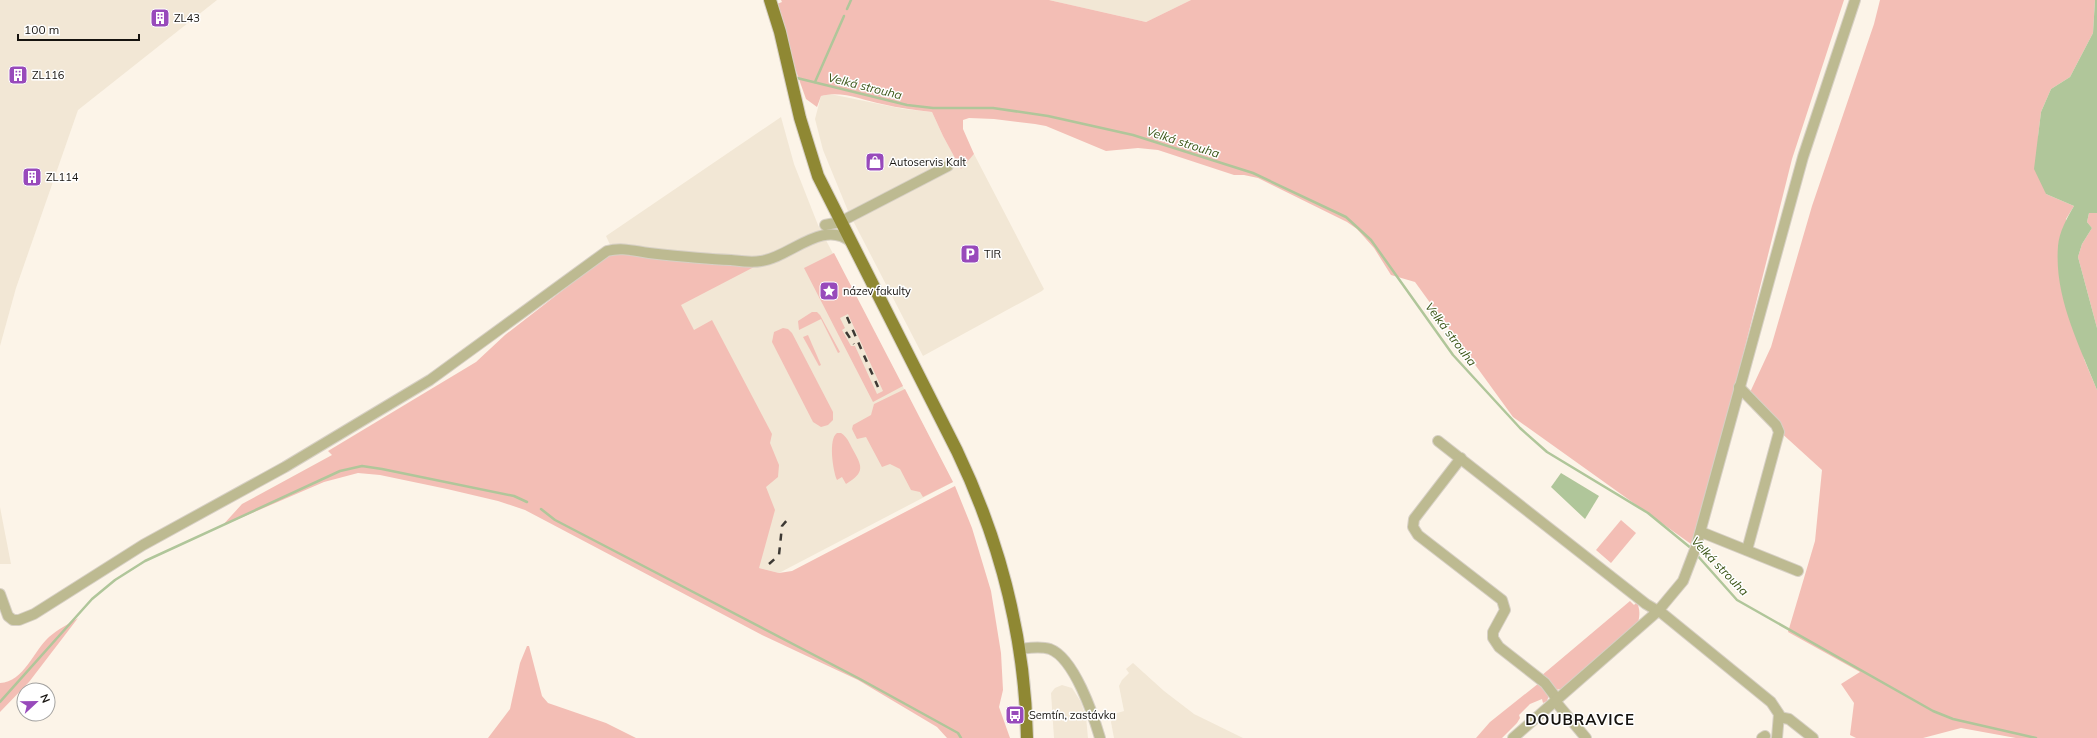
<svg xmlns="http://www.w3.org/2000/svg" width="2097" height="738" font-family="Mulish,sans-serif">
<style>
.built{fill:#f2e7d5}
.green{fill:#f3beb5;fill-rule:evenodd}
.water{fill:#b0c69a}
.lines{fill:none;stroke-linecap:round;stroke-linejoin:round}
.stream{stroke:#b0c69a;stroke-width:2.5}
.minor-casing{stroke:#d7d0c5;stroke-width:12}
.major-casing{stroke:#d7d0c5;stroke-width:14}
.minor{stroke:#bdba91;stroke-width:10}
.major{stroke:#8f8833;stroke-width:12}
.rail{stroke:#3d3934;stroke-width:2.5;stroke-dasharray:7 7;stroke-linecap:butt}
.labels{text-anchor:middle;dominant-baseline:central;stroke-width:3;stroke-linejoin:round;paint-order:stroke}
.poi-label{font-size:11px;fill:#16130f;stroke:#fff;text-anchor:start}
.water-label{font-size:12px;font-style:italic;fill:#3a5415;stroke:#fff}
.district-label{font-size:15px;font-weight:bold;letter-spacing:1px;fill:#16130f;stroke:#fff}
</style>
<rect width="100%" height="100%" fill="#fcf4e8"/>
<g class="built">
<polygon points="0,0 217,0 78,110 16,288 0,346"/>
<polygon points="1049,0 1191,0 1146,22"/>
<polygon points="830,94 904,109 932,112 943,136 961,168 974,154 1044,289 1042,291 923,356 848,211 823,150 815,119 821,96"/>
<polygon points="781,117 794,164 818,225 953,482 779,573 759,568 606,236"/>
<polygon points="0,507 4,528 11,564 0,564"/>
<polygon points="1133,663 1164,691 1194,714 1243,738 1114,738 1111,722 1114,714 1124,711 1119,686 1122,680 1129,673 1126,669"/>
<polygon points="1062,685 1072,688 1081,702 1086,717 1088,738 1054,738 1051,693 1055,688"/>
</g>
<g class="green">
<path d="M781,0h268l97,22 45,-22h653l-52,159 -68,272 -33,113 -178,-127 -98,-135 -24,-7 -17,-27 -17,-19 -10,-7 -89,-44 -14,-3h-10l-76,-25 -20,-2 -32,3 -60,-25 -11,-2 -41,-5 -25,-1 -6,2v9l11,25 -13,15 -18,-33 -11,-24c-17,-2 -33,-4 -50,-8 -19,-4 -41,-14 -61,-8l-4,11 -11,-8 -11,-31 -18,-64 5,-2z"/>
<polygon points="1880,0 2095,0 2093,33 2070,77 2051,89 2041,112 2038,137 2046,194 2074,206 2066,219 2084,359 2097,390 2097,738 2016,738 1961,728 1923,738 1856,738 1850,735 1854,703 1841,684 1860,672 1788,632 1815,541 1822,470 1746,401 1771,347 1812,206 1874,24"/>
<polygon points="2089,213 2097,213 2097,328 2078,257 2082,244 2092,228 2087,222"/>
<polygon points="612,252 684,261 754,267 681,305 694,330 712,320 772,434 770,443 779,465 778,477 766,487 775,510 759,568 779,573 792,571 955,486 972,528 991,591 1001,653 1003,690 999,707 1010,738 947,738 937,727 858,680 762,635 525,510 498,501 447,489 380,475 358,473 324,482 222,526 242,504 332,455 328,451 476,362 505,335"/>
<path d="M834,253l69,133 -30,16 -69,-134zM848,314l35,77 -6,3 -22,-48h-4l-9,-16 3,-2 -5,-10z"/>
<polygon points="812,312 817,312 820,315 840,352 838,353 821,319 799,330 798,321"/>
<polygon points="783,328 788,329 792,333 833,412 833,420 828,425 821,427 813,422 772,342 774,332"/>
<polygon points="808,335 821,365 819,366 803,337"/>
<polygon points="905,389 953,482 923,497 920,492 911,490 900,469 890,464 882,467 866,437 857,439 852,429 853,425 871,415 874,404"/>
<path d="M837,433h4c6,4 8,9 11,15 10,18 14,24 -6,36l-4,-7 -5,3c-4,-9 -9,-41 0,-47z"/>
<polygon points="1621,520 1636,533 1611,563 1596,550"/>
<path d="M1630,601l4,4 3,-3c3,8 3,13 1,21l-77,66 -6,1 -14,-14z"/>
<path d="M78,618l-49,64 -29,30v-29c24,-1 34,-33 49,-46 9,-8 20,-13 29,-19z"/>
<polygon points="527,646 529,646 542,696 548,703 606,723 636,738 488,738 510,709 520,663"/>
<polygon points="1539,683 1549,695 1547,701 1543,703 1542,699 1530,704 1519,715 1520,718 1517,723 1502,738 1476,738 1490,722"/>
</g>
<g class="water">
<path d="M2095,0h2v213h-8l-2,9 5,6 -10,16 -4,13 19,71v62c-18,-46 -43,-93 -39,-144 1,-14 9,-28 16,-40l-28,-12 -12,-25 7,-57 10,-23 19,-12 23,-44z"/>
<polygon points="1561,473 1599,496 1585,519 1551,487"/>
</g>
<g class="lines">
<g class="stream">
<polyline points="847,9 851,0"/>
<polyline points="797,78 907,105 933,108 993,108 1048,116 1133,135 1253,173 1346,217 1371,240 1453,355 1520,428 1547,452 1648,513 1692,549"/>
<polyline points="815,82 844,16"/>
<polyline points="541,509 555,520 860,679 958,733 961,738"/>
<polyline points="1696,554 1737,600 1933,711 1953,719 2036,738"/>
<polyline points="0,702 92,599 115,580 145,561 340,471 362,466 382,469 514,496 527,502"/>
</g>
<g class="minor-casing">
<g id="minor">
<polyline points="825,225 840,222 948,166"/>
<polyline points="1739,387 1776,425 1779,432 1747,550"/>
<polyline points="1438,441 1646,604 1663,614 1771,702 1779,714 1777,738"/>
<polyline points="1461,458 1414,519 1413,527 1418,535 1502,600 1505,610 1493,632 1493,638 1499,647 1545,683 1557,699"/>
<polyline points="1701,532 1798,571"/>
<path d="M0,594l8,22 5,4h6l15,-6 109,-69 142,-78 145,-87 177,-129c15,-4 27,0 42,2 27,3 54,6 82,7 9,1 20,3 30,1 28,-3 62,-43 90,-19"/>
<path d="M1019,649c10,-1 21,-3 31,0 24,9 43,65 50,89"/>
<polyline points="1555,701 1586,738"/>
<polyline points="1779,717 1789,719 1813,738"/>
<polyline points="1513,738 1658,611 1683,581 1696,547 1803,157 1855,0"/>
<polyline points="1762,738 1765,736"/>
</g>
</g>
<g class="major-casing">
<path id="major" d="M770,0l10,32 20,86 18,58 139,275c43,90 68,187 70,287"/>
</g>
<use href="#minor" class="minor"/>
<use href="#major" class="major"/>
<g class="rail">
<polyline points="847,317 878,387"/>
<polyline points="846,332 854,344"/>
<polyline points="769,564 779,555 782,526 788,519"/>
</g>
</g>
<defs>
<g id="building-square" transform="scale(1)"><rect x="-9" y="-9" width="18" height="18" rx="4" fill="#984abb" stroke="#fff"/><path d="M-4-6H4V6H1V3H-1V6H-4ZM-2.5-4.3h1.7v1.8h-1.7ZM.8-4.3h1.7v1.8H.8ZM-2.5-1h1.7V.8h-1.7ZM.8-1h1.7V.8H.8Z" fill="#fff"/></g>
<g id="shop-square" transform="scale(1)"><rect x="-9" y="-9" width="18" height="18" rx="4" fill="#984abb" stroke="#fff"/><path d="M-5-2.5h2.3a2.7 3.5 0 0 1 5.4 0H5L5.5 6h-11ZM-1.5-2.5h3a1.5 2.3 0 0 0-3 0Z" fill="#fff"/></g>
<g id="parking-square" transform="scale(1)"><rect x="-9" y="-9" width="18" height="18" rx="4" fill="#984abb" stroke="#fff"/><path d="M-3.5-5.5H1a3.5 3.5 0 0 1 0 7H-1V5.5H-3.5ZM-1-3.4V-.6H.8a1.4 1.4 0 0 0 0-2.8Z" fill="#fff"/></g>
<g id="sight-square" transform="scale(1)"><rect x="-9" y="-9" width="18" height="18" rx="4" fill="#984abb" stroke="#fff"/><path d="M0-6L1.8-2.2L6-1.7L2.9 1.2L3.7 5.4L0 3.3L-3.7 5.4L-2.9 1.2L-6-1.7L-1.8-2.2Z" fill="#fff"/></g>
<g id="bus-square" transform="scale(1)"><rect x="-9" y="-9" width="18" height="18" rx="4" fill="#984abb" stroke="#fff"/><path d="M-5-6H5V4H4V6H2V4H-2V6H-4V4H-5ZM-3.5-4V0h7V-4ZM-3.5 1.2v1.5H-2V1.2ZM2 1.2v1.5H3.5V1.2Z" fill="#fff"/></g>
</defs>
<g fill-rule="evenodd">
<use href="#building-square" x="160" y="18"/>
<use href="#building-square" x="18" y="75"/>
<use href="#shop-square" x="875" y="162"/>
<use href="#building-square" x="32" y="177"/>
<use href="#parking-square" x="970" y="254"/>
<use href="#sight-square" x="829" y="291"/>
<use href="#bus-square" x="1015" y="715"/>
</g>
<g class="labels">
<g class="poi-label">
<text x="174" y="18">ZL43</text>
<text x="32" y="75">ZL116</text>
<text x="889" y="162">Autoservis Kalt</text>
<text x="46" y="177">ZL114</text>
<text x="984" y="254">TIR</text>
<text x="843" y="291">název fakulty</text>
<text x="1029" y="715">Semtín, zastávka</text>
</g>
<g class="water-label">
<text transform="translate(865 86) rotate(14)">Velká strouha</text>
<text transform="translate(1183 142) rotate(18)">Velká strouha</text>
<text transform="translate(1451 334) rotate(53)">Velká strouha</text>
<text transform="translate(1720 566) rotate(46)">Velká strouha</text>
</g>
<g class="district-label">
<text x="1580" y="719">DOUBRAVICE</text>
</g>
</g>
<g transform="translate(36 702) rotate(68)"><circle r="19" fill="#ffffff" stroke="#a2a19f"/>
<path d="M0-3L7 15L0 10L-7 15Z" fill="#984abb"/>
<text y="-6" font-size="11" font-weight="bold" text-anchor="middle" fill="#16130f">N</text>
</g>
<path d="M18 34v6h121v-6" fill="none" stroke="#16130f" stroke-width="2"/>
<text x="24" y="34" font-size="12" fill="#16130f" stroke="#ffffff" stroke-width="3" paint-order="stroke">100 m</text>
</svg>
